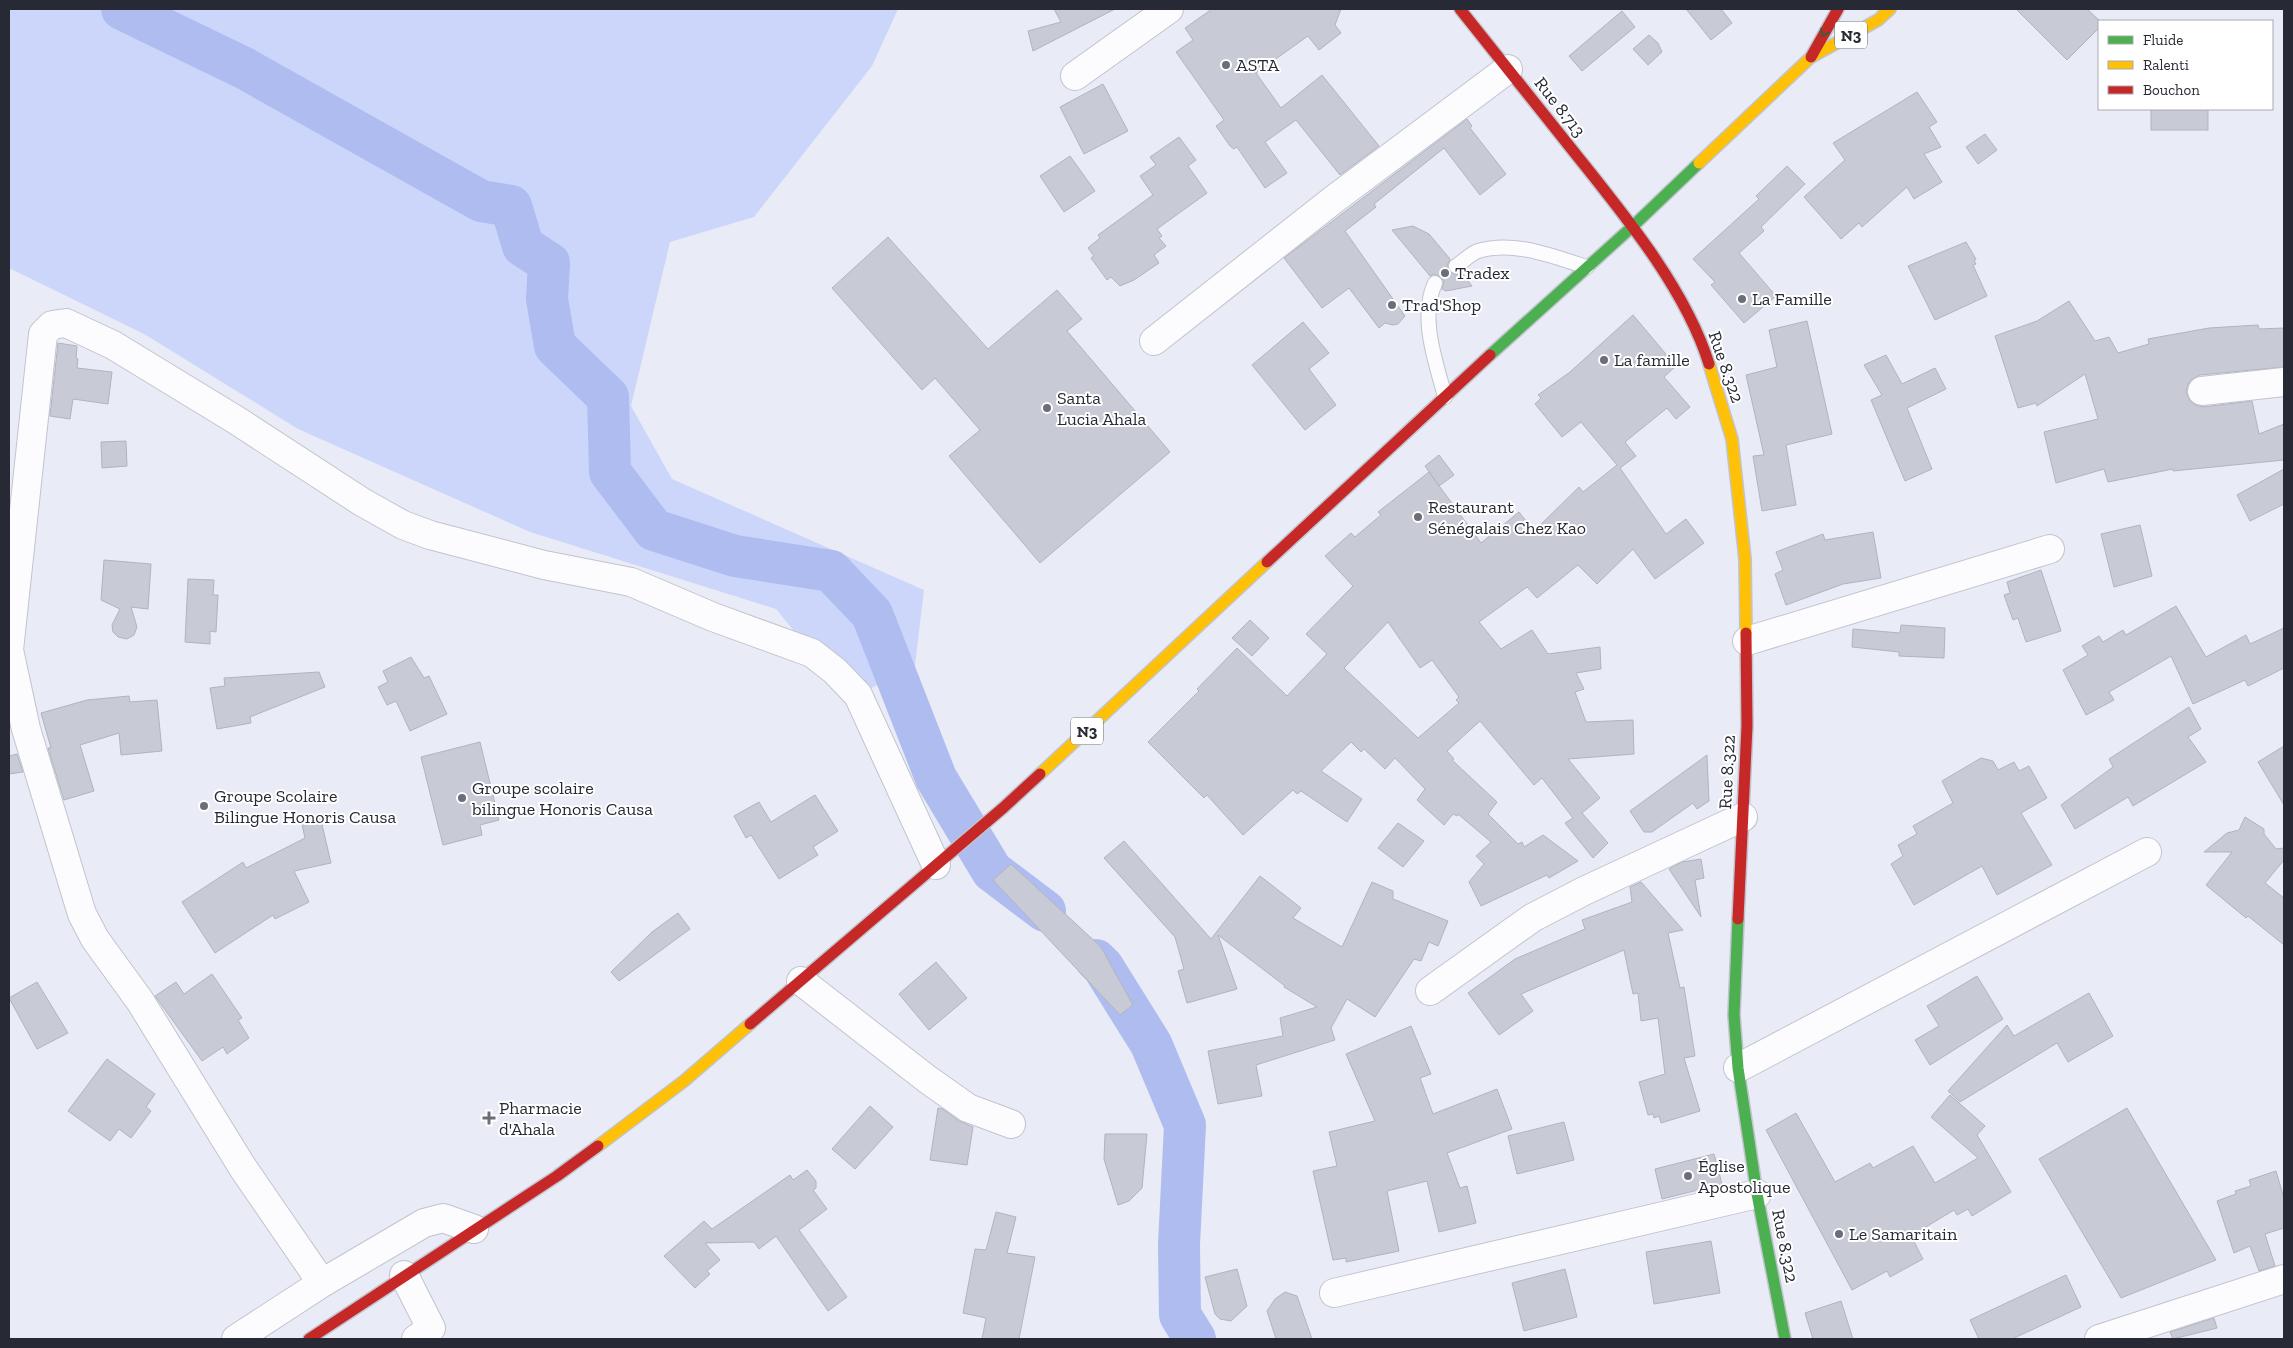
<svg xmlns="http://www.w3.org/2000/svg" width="2293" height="1348" font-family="'Zilla Slab',serif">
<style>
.green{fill:#ccd6fa}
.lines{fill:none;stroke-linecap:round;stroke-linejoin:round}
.river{stroke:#afbcf0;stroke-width:42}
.building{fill:#c8cbd5;stroke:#b1b4be;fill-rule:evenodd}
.lane-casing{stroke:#c1c4ce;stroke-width:16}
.street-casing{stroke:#c1c4ce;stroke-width:30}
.fast-casing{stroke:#c1c4ce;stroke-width:14}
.slow-casing{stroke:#c1c4ce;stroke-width:14}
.jam-casing{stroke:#c1c4ce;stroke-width:14}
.lane{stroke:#fcfcfe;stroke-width:14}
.street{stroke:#fcfcfe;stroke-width:28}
.fast{stroke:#4caf50;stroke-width:11}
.slow{stroke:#ffc107;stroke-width:11}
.jam{stroke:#c62828;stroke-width:11}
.oneway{stroke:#365f40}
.poi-dot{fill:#6b6e79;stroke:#fff;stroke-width:2}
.labels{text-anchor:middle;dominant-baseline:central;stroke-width:4;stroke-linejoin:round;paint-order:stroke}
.shield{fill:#fff;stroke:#686a72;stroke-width:1}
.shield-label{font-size:16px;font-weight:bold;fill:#272a35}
.poi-label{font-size:18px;fill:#272a35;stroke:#fff;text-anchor:start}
.street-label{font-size:18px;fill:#272a35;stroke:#fff}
</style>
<rect width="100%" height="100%" fill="#e9ecf6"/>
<polygon class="green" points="9,9 898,9 872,66 754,217 670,242 631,406 672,479 924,590 915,665 858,695 812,653 776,609 530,532 298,429 144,334 9,268"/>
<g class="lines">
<g class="river">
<polyline points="122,9 244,68 481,201 511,206 523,246 549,263 547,299 555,346 608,397 610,472 654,530 735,556 831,571 872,614 936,778 992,871 1045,911"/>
<polyline points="1096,960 1103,967 1151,1044 1185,1125 1179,1244 1180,1315 1195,1339"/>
</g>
</g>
<g class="building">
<polygon points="1054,9 1115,9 1033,51 1028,31 1061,22"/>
<polygon points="1212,9 1341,9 1335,25 1341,33 1319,50 1308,36 1256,73 1281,108 1322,75 1379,146 1340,175 1296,120 1265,142 1287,173 1265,188 1237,147 1234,149 1230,146 1216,126 1224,120 1176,52 1193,40 1185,28"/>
<polygon points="1686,9 1721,9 1732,23 1711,40"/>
<polygon points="2016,9 2087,9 2100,21 2099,28 2067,60"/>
<polygon points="1622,11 1635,27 1582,71 1569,56"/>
<polygon points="1649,35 1658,43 1662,52 1648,65 1633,49"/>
<polygon points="1103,84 1128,131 1084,154 1060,107"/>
<polygon points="1917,92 1937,122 1929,127 1941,147 1924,154 1942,182 1914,199 1907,187 1862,227 1859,223 1841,239 1804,197 1845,160 1833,143"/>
<rect x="2151" y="109" width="57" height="21"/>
<polygon points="1467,119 1472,126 1470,128 1506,174 1480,195 1444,148 1374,204 1376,207 1345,231 1405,316 1398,324 1393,325 1385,323 1379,328 1349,288 1322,308 1284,258"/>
<polygon points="1985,134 1997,150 1978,164 1966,147"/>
<polygon points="1179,137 1196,160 1188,166 1207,193 1157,229 1162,236 1159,238 1166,246 1154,255 1159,263 1134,280 1120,286 1111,277 1107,280 1091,258 1094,256 1088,248 1100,238 1098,235 1153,195 1140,176 1156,165 1150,157"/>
<polygon points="1070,156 1095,191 1064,212 1040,176"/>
<polygon points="1787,166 1805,184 1761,227 1764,231 1739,253 1776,296 1744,323 1711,285 1715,282 1693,259 1759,199 1756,196"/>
<polygon points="1413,226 1429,234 1450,259 1447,266 1449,271 1456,275 1462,273 1472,286 1446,291 1442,289 1444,282 1441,277 1434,274 1430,276 1392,230"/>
<polygon points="888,237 988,349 1057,290 1082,319 1067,331 1170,452 1040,563 949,456 980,430 935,378 922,390 832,288"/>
<polygon points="1966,242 1976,259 1974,260 1976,264 1973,265 1987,296 1935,320 1908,266"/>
<polygon points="2069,301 2095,341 2109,337 2118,353 2149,344 2148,339 2209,328 2258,325 2259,329 2284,328 2284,367 2200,375 2192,379 2188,384 2186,392 2190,401 2195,405 2203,407 2252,401 2259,434 2284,424 2284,460 2173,471 2173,469 2108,482 2104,469 2056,483 2044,432 2098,419 2085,374 2037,406 2036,403 2018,408 1995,336 2037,321"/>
<path d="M1633,315l43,51 -12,11 26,30 -14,12 -9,-11 -42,34 11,14 -16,12 46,66 20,-15 18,24 -49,36 -22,-30 -36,35 -19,-19 -41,33 -10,-11 -48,35 22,27 31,-19 16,24 52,-7 1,22 -25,4 8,16 -9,3 11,30 47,-2 1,34 -66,5 32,39 -18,15 26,30 -15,15 -28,-35 8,-5 -31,-40 -8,7 -54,-64 -33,30 7,8 -2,1 45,42 -9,12 30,30 4,-2 2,5 19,-12 35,26 -29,17 -2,-3 -66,31 -12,-24 15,-18 -8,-8 15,-14 -33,-28 -1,2 -4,-2 -9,11 -27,-25 8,-11 -30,-31 -10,11 -21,-20 -3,3 -10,-10 -30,29 41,28 -15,23 -46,-31 -4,3 -4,-4 -50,45 -36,-40 -3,3 -56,-56 51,-51 -2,-2 40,-41 50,48 40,-42 -21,-20 47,-48 -28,-30 26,-23 4,4 26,-22 -3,-3 51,-40 52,71 38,-31 15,19 45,-44 4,5 34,-27 -36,-43 -19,15 -27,-33 6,-6 -3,-3 32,-23zM1388,622l32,46 12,-8 27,37 -3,3 3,3 -41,35 -74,-70z"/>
<polygon points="1807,321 1832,434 1786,445 1796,505 1762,511 1753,456 1764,455 1746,375 1777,367 1769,330"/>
<polygon points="1303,322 1329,353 1309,369 1336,405 1305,430 1252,365"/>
<polygon points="58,343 77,346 76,358 78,359 77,368 112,372 108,404 73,399 70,419 50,416"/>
<polygon points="1886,355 1902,384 1935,368 1946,389 1907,408 1932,469 1905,481 1871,400 1882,395 1864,365"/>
<polygon points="126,441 127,466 102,468 101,442"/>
<polygon points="1439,455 1454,475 1439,486 1425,466"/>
<polygon points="2284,469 2284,504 2250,521 2237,495"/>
<polygon points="2140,525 2152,576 2114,587 2101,534"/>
<polygon points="1873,532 1881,578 1843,584 1786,605 1775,574 1783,570 1776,552 1823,534 1825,540"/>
<polygon points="104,560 151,564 148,609 131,607 137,627 134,635 127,639 118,637 113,632 112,625 120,609 101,600"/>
<polygon points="2041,570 2061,631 2026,642 2018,618 2013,620 2004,595 2010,593 2007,582"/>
<polygon points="188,579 214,580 213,595 218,595 216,632 210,631 210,644 185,642"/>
<polygon points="2176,606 2206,657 2246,635 2250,644 2284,628 2284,668 2248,686 2245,680 2193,704 2171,656 2109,692 2114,700 2086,715 2063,670 2088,655 2082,646 2099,636 2103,642 2123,630 2126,635"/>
<polygon points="1250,620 1269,638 1252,656 1232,638"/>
<polygon points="1901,625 1945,628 1944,658 1899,656 1899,652 1852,647 1853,629 1900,633"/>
<polygon points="411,657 424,678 429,676 447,714 410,731 396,701 387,705 378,687 388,682 383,671"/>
<polygon points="319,672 325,687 250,717 251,723 217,729 210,688 225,686 224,678"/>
<polygon points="129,696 130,702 157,700 162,751 121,755 119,733 80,745 94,791 64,800 48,748 51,748 41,713 87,700"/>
<polygon points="2189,707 2201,729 2188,737 2206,762 2133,806 2128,797 2075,829 2061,805 2113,767 2109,759"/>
<polygon points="480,742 499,820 480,825 482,835 443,845 421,757"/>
<polygon points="2284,746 2284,805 2258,762"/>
<polygon points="17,754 23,772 9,774 9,756"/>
<polygon points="1707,755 1709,801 1697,809 1693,803 1652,832 1644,832 1630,811"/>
<polygon points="1981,758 1993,761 1998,770 2014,762 2019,771 2029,766 2047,798 2021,813 2052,865 1997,895 1982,866 1914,905 1891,864 1903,856 1898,845 1917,834 1913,826 1953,803 1942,781"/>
<polygon points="815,795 838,831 813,847 818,855 779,879 751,835 746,838 734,816 759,802 771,822"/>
<polygon points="320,816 331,863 294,871 309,902 275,919 273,915 215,953 182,902 243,862 246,868 305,838 301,820"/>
<polygon points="2245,817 2264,829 2264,834 2276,849 2284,848 2284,860 2265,883 2284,898 2284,945 2248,916 2246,918 2206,885 2232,852 2204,852 2227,833 2239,830"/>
<polygon points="1398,823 1424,841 1403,867 1378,848"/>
<polygon points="1124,841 1211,939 1260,876 1301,908 1293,918 1342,947 1372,882 1393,891 1393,899 1448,921 1438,946 1429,942 1421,961 1414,959 1375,1017 1347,999 1331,1028 1335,1040 1256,1065 1262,1096 1218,1104 1208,1051 1283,1036 1280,1018 1317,1007 1284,987 1285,986 1218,935 1237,989 1187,1003 1178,971 1184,969 1175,937 1104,858"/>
<polygon points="1701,859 1704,878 1695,880 1701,917 1669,869 1682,862"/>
<polygon points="1011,864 1101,947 1133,1005 1120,1015 993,880"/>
<polygon points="1641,882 1683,930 1668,933 1680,988 1684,987 1695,1056 1684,1058 1700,1111 1661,1123 1659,1116 1654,1118 1653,1114 1648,1115 1639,1082 1665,1074 1658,1018 1641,1021 1638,993 1633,994 1624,950 1521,994 1533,1011 1499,1035 1468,993 1515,959 1585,929 1582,920 1632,902 1630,887"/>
<polygon points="678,913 690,929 619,981 611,972 652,932"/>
<polygon points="936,962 967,998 929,1030 899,994"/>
<polygon points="212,974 242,1018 238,1020 249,1038 227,1054 223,1047 202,1061 155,996 176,982 184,994"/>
<polygon points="1977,976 2003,1019 1930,1065 1915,1040 1939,1026 1927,1006"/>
<polygon points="37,982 68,1033 37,1049 9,998"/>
<polygon points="2089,993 2113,1036 2068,1062 2057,1043 1960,1102 1948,1091 2007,1025 2014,1036"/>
<polygon points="1411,1026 1431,1074 1420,1078 1433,1114 1497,1089 1512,1129 1447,1153 1460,1188 1467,1186 1476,1223 1439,1232 1427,1181 1387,1191 1399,1251 1346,1262 1346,1258 1333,1260 1313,1171 1337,1166 1329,1132 1375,1121 1346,1054"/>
<polygon points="107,1059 155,1094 146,1107 151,1111 131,1138 119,1129 110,1141 68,1111"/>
<polygon points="1950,1095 1985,1126 1977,1135 2011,1192 1972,1216 1968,1209 1957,1215 1954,1210 1911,1236 1923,1259 1890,1277 1887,1271 1852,1290 1766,1130 1796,1113 1835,1182 1870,1163 1873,1168 1913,1146 1935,1183 1978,1158 1931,1117"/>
<polygon points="870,1106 893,1127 855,1169 832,1149"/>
<polygon points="938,1108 943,1109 959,1121 973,1127 967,1165 930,1160"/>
<polygon points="2127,1108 2216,1260 2121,1298 2039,1159"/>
<polygon points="1564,1122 1574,1160 1517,1174 1508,1136"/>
<polygon points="1105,1134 1147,1134 1142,1188 1129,1201 1118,1205 1104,1159"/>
<polygon points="1714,1154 1722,1184 1662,1199 1655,1169"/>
<polygon points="807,1170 816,1181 816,1188 813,1190 827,1209 799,1230 847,1297 828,1311 776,1236 759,1249 754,1242 705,1243 720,1260 707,1271 710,1274 695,1288 664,1256 704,1221 712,1229 790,1175 793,1180"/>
<polygon points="2276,1171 2284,1198 2284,1228 2265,1234 2275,1266 2259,1271 2250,1246 2234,1253 2217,1201 2236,1194 2235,1191 2251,1186 2249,1180"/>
<polygon points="996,1212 1016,1217 1007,1253 1035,1257 1019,1339 982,1339 986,1318 963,1313 975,1249 986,1250"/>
<polygon points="1711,1241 1720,1293 1654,1304 1646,1252"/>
<polygon points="1237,1269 1247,1306 1231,1321 1220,1319 1215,1314 1205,1277"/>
<polygon points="1565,1269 1577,1317 1524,1331 1512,1283"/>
<polygon points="2066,1275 2081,1307 2012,1339 1979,1339 1970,1320"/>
<polygon points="1285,1292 1297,1296 1312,1339 1276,1339 1267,1311 1275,1299"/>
<polygon points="1841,1301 1853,1339 1813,1339 1805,1313"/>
<polygon points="2214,1318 2217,1328 2173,1339 2170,1332"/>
</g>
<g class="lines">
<g class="lane-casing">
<g id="lane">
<path d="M1456,266c7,-4 15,-13 22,-15 37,-11 75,6 109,16"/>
<path d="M1435,283c-16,35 1,79 10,114"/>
</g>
</g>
<g class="street-casing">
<g id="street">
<polyline points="1075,76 1169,9"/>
<polyline points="1154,341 1333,200 1508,69"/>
<polyline points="2202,391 2284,382"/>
<polyline points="1747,641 2050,549"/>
<polyline points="801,981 927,1079 968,1108 1011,1124"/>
<polyline points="1430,991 1532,918 1584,891 1743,817"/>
<polyline points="1738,1068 2147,852"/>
<polyline points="404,1275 431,1328 416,1339"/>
<polyline points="322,1283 243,1168 140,1001 95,939 82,914 26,729 9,650 43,334 52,325 66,323 113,345 236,420 362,502 403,525 430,535 544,565 631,582 713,617 812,653 835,671 858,695 936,865"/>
<polyline points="1334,1293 1757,1194"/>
<polyline points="236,1339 322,1283 424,1223 443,1218 474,1229"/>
<polyline points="2099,1339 2284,1279"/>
</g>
</g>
<g class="fast-casing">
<g id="fast">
<polyline points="1490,355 1633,226 1699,163"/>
<polyline points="1738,919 1734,1015 1738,1068 1757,1194 1785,1339"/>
</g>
</g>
<g class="slow-casing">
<g id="slow">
<polyline points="1699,163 1811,57 1878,20 1890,9"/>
<polyline points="1709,364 1732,439 1745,559 1746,633"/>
<polyline points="1040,774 1267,562"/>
<polyline points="598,1146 684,1081 750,1024"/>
</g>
</g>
<g class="jam-casing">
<g id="jam">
<path d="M1460,9c39,49 79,99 118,148 48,60 108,133 131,207"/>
<polyline points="1811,57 1838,9"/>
<polyline points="1267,562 1490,355"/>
<polyline points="1738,919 1747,726 1746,633"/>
<polyline points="750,1024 1003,808 1040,774"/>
<polyline points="309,1339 557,1176 598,1146"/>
</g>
</g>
<use href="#lane" class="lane"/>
<use href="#street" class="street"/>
<use href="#fast" class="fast"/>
<use href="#slow" class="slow"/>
<use href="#jam" class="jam"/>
</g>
<defs><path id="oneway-chevron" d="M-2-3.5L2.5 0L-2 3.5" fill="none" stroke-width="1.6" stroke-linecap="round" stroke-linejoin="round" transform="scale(1.25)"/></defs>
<use class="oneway" href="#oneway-chevron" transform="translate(1824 33) rotate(117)"/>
<g class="poi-dot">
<circle cx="1226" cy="65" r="5"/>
<circle cx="1445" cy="273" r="5"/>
<circle cx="1742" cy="299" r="5"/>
<circle cx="1392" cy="305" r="5"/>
<circle cx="1604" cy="360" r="5"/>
<circle cx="1047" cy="408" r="5"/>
<circle cx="1418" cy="517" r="5"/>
<circle cx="462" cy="798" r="5"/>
<circle cx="204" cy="806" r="5"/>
<path d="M486.5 1110.5h5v5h5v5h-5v5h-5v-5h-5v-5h5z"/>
<circle cx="1688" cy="1176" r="5"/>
<circle cx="1839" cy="1234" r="5"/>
</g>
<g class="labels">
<g class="shield">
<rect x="1835" y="21.5" width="32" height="27" rx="4"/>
<rect x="1071" y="717.5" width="32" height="27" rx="4"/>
</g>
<g class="shield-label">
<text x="1851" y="35">N3</text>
<text x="1087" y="731">N3</text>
</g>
<g class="poi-label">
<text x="1236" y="65">ASTA</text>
<text x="1455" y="273">Tradex</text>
<text x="1752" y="299">La Famille</text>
<text x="1402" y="305">Trad'Shop</text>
<text x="1614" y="360">La famille</text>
<text x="1057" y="398">Santa<tspan x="1057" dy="21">Lucia Ahala</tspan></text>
<text x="1428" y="507">Restaurant<tspan x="1428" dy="21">Sénégalais Chez Kao</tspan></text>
<text x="472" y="788">Groupe scolaire<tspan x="472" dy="21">bilingue Honoris Causa</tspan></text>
<text x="214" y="796">Groupe Scolaire<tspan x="214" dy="21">Bilingue Honoris Causa</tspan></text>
<text x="499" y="1108">Pharmacie<tspan x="499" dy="21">d'Ahala</tspan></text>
<text x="1698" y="1166">Église<tspan x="1698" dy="21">Apostolique</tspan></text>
<text x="1849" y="1234">Le Samaritain</text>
</g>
<g class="street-label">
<text transform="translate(1560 107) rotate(52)">Rue 8.713</text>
<text transform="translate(1726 367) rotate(71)">Rue 8.322</text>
<text transform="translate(1727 772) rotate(-87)">Rue 8.322</text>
<text transform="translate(1785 1246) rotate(79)">Rue 8.322</text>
</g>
</g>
<rect width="2293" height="1348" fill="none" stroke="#272a35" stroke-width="20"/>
<rect x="2098" y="20" width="175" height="90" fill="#ffffff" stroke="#a9aaae"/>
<rect x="2108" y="36" width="25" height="8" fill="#4caf50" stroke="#a9aaae"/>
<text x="2143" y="45" font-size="15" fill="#272a35">Fluide</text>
<rect x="2108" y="61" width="25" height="8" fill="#ffc107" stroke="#a9aaae"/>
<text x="2143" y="70" font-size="15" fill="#272a35">Ralenti</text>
<rect x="2108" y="86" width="25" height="8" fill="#c62828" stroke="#a9aaae"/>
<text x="2143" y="95" font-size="15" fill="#272a35">Bouchon</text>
</svg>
